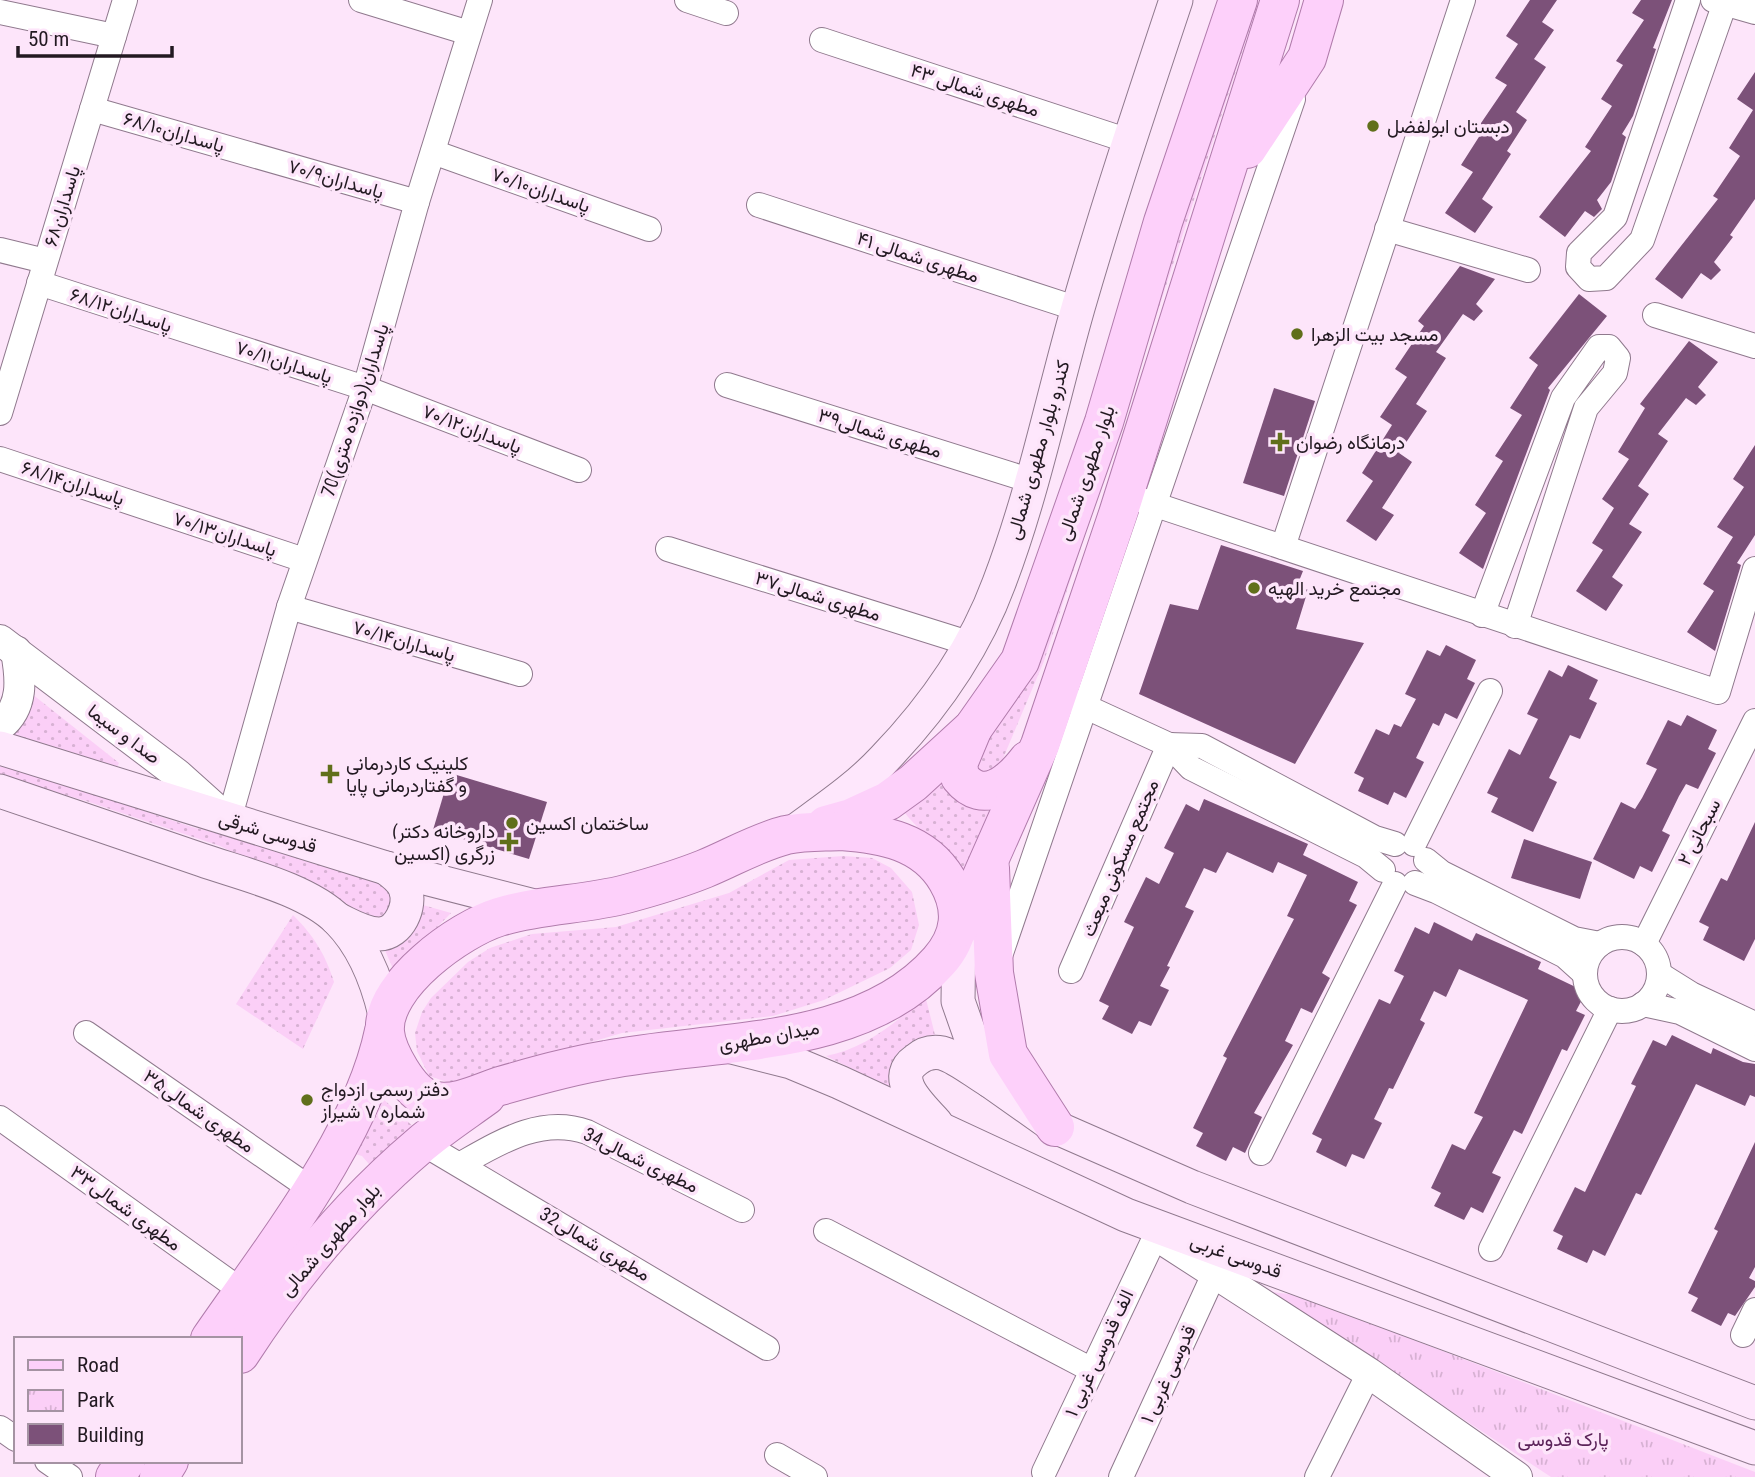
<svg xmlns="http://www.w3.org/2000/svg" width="1755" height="1477" font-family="'Roboto Condensed',Vazirmatn,sans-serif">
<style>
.grass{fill:url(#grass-dots)}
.park{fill:url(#park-tufts)}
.building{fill:#7c5179}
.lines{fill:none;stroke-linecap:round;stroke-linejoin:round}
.minor-casing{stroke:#8f798d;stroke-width:26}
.tertiary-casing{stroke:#8f798d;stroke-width:32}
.secondary-casing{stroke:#8f798d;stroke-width:35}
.primary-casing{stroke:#b07bab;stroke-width:40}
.minor{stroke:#fff;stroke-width:24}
.tertiary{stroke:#fff;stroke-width:30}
.secondary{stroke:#fee7fc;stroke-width:33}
.primary{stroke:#fdd0fa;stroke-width:38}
.poi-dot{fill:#606f1b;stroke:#fde5fa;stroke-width:2.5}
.labels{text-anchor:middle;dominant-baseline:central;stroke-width:7;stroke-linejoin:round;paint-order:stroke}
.street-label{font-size:19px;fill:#221921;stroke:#fde5fa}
.poi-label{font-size:19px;fill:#221921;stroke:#fde5fa;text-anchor:start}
.park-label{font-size:19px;fill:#5b2359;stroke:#fde5fa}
</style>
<defs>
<pattern id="grass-dots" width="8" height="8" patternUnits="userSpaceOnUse" patternTransform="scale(1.75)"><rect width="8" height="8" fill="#fbcff7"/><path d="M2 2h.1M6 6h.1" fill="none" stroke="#d7b1d3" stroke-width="1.8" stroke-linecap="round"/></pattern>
<pattern id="park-tufts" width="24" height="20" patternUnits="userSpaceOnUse" patternTransform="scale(1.75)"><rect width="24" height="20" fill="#fbcff7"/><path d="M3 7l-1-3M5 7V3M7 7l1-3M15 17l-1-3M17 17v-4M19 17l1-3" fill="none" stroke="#d7b1d3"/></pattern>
</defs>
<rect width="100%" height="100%" fill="#fde5fa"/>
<g class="grass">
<polygon points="1249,0 1259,0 1044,661 999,768 978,778 969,757"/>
<polygon points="32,694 119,763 116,769 12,736"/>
<polygon points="0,763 192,827 337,863 395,889 383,925 220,846 86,801 0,776"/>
<path d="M938,777l60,25 -32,71c-11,-12 -59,-53 -62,-62z"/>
<polygon points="843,856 872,858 891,868 912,892 919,925 911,950 890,968 824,1000 773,1016 622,1033 450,1083 429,1076 417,1051 415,1033 422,1012 431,998 468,962 490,948 532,934 616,927 729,893 789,860"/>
<path d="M416,903l35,10 -57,58 -10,-23c27,-6 30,-20 32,-45z"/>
<path d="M293,915c21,21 32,39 41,67l-31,67 -67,-45z"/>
<path d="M925,995l11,44c-34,1 -47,15 -45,49l-65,-32c38,-7 72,-34 99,-61z"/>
<polygon points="381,1097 417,1130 375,1171 362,1156 348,1152"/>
</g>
<polygon class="park" points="1271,1292 1298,1295 1755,1472 1755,1477 1551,1477"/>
<g class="building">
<polygon points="1530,0 1557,0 1542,22 1554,30 1534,59 1546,67 1516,112 1527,120 1507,151 1511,154 1482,199 1493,207 1475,233 1445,213 1473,172 1461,165 1484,129 1479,126 1507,85 1495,78 1518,44 1506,36"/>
<polygon points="1641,0 1672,0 1653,48 1656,49 1633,116 1622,134 1626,137 1611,182 1597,200 1602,209 1594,217 1585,211 1565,237 1539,217 1591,151 1585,147 1612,106 1601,99 1623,65 1616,61 1644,20 1632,13"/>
<polygon points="1755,72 1755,199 1730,235 1733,237 1714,262 1721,270 1711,280 1701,273 1682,299 1655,279 1718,199 1713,196 1740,156 1729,148 1753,110 1737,99"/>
<polygon points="1460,266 1495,279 1476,304 1483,311 1474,321 1463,314 1436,352 1446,358 1416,404 1427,411 1399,453 1412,462 1382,508 1394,515 1376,541 1346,521 1373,481 1362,473 1392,425 1380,417 1407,377 1395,369 1424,326 1418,321"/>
<polygon points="1579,294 1607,316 1548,388 1550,390 1483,569 1459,553 1486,513 1475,505 1503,461 1495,456 1522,415 1510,408 1538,365 1529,358"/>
<polygon points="1689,341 1718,362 1698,387 1706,395 1696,405 1686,398 1658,434 1668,441 1638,486 1649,494 1629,524 1642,532 1612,577 1623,585 1606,611 1576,591 1603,550 1592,543 1614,508 1602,499 1629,459 1618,452 1645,408 1640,404"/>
<polygon points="1274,388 1315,401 1284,496 1243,483"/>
<polygon points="1755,445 1755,535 1737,563 1741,565 1715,651 1687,632 1714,591 1703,584 1733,537 1717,527 1744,487 1733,479"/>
<polygon points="1221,545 1303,571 1297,586 1308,590 1296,629 1364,643 1295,764 1139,694 1170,604 1198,610"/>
<polygon points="1446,645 1476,660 1467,679 1475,683 1457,719 1445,713 1439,726 1433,723 1416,758 1424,762 1406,798 1394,792 1388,805 1358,791 1364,778 1354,773 1376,729 1389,735 1394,724 1401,727 1416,699 1405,694 1427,650 1440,656"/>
<polygon points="1568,665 1598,680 1589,699 1597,703 1580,739 1570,735 1549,778 1557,782 1533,832 1491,812 1498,798 1487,793 1509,749 1520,755 1538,719 1527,714 1549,670 1562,677"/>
<polygon points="1687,715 1717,730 1708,749 1716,753 1698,789 1686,784 1679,796 1662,831 1670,835 1652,872 1640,866 1634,879 1593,859 1621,802 1635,809 1642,798 1657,769 1646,764 1668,720 1681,726"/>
<polygon points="450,773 547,802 529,859 433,830"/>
<polygon points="1204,799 1308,844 1303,855 1358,882 1349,901 1357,905 1322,973 1330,978 1312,1013 1301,1008 1285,1041 1293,1045 1254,1113 1262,1117 1245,1153 1233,1147 1226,1161 1196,1146 1203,1133 1193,1128 1227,1058 1223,1056 1294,919 1287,916 1307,875 1278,862 1273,873 1227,852 1216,873 1204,868 1185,907 1194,911 1167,966 1170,967 1160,986 1169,990 1151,1026 1139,1021 1132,1034 1102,1019 1109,1006 1099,1001 1134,927 1124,922 1146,877 1159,884 1174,853 1164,848 1186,804 1199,811"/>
<polygon points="1755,822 1755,939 1744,961 1703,940 1709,927 1699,922 1721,878 1727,881"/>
<polygon points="1524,839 1592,862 1580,899 1511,878"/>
<polygon points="1434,922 1472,941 1476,933 1541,962 1538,969 1586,992 1576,1011 1585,1015 1567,1051 1562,1049 1522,1134 1514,1130 1492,1173 1501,1177 1483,1213 1471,1207 1464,1220 1434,1206 1441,1193 1431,1188 1452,1144 1465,1150 1483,1117 1474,1113 1528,1000 1459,969 1446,997 1434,991 1420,1020 1425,1023 1393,1089 1389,1088 1374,1119 1382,1123 1364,1159 1352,1154 1346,1167 1316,1152 1322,1139 1312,1134 1379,999 1390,1004 1404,976 1394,971 1415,927 1429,934"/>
<polygon points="1672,1035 1711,1054 1713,1048 1743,1062 1755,1064 1755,1097 1750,1095 1745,1106 1696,1084 1641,1195 1636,1193 1605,1256 1593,1250 1587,1263 1557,1249 1563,1236 1553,1231 1575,1187 1585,1192 1636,1086 1631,1084 1653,1040 1666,1046"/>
<polygon points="1755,1142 1755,1267 1749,1278 1755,1281 1755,1287 1735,1316 1728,1313 1721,1326 1691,1311 1698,1298 1688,1293 1718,1231 1714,1229"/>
</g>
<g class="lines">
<g class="minor-casing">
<g id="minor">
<polyline points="361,0 469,33"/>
<polyline points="687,0 726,13"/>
<polyline points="1688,0 1615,217 1579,253 1578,267 1589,279 1606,278 1642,240 1726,0"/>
<polyline points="1713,0 1755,12"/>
<polyline points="0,12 114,36"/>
<polyline points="822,40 1129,141"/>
<polyline points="92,109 417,202"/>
<polyline points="433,152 649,229"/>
<polyline points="759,205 1078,309"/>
<polyline points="1387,229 1528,270"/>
<polyline points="0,250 45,261"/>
<polyline points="39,283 365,388 579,470"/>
<polyline points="1655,315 1755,346"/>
<polyline points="727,385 1032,481"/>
<polyline points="0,413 125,0"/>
<polyline points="0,459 304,560"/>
<polyline points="1138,499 1718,692 1755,569"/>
<polyline points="1283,547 1463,0"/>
<polyline points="668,549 968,643"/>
<polyline points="289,607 520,674"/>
<polyline points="1482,615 1563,398 1599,347 1609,347 1618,358 1615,373 1586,408 1515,626"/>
<polyline points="1071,700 1169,745 1191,768 1366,856 1383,870"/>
<polyline points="1169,745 1202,746 1375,838 1395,844"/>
<polyline points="229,820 289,607 365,388 417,202 480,0"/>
<polyline points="1414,844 1490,691"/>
<polyline points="1426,860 1442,873 1574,939 1600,944"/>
<polyline points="1415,883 1436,891 1565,956 1585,974"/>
<circle cx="1622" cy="974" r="37"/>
<polyline points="1644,944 1755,721"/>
<polyline points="1000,956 1293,99"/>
<polyline points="1071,971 1169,745"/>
<polyline points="1659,974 1691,994 1755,1024"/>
<polyline points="1643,1004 1680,1012 1755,1049"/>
<polyline points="86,1033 311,1189"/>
<polyline points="0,1118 242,1291"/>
<polyline points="422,1143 767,1348"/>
<polyline points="1261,1153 1395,884"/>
<path d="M461,1164c39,-22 80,-48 126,-32l155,78"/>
<polyline points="826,1231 1090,1369"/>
<polyline points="1491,1249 1610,1009"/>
<polyline points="1743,1335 1755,1310"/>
<polyline points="0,1428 16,1439"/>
<polyline points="777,1455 815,1477"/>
<polyline points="47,1461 70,1477"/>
<polyline points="1044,1472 1156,1235"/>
<polyline points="1121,1477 1215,1272"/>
<polyline points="1317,1477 1369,1373"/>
</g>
</g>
<g class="tertiary-casing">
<g id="tertiary">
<polyline points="0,640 177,774 226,818"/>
<path d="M0,726c24,-19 21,-47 16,-75"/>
<polyline points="1157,1236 1369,1373 1517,1477"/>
</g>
</g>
<g class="secondary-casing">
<g id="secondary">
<polyline points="0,748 386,868 538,907"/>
<path d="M0,791c67,23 135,46 202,69 40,14 105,29 136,60 27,27 40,63 48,99"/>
<path d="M798,829c30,-22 61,-43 86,-70 48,-50 91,-111 115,-176 34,-89 53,-184 79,-275 30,-104 64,-206 98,-308"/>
<path d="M337,919c13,6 27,15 42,15 20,0 33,-28 26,-46 -3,-8 -12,-15 -19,-20"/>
<polyline points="959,928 958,1001 978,1058 990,1081 1055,1127 1192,1187 1755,1403"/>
<polyline points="728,1046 791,1062 839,1082 1126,1215 1755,1448"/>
<path d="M936,1123c-14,-16 -47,-44 -20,-63 7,-6 16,-9 26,-7 15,4 34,20 48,28"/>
</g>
</g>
<g class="primary-casing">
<g id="primary">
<polyline points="1247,149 1307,58 1324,0"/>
<path d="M973,728l-15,36 2,13c24,30 51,5 68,-17"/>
<polyline points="826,825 851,818 888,801 913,783 973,728 1020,661 1104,422 1163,222 1238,0"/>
<path d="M841,831c41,3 83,10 106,49 17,29 14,56 -8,81 -78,89 -227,78 -333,99 -36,6 -71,16 -106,26 -21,7 -43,19 -65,15 -16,-3 -27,-18 -35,-31 -6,-10 -14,-25 -15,-38 -4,-47 75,-103 114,-115 42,-13 85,-12 127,-23 26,-7 53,-15 78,-25 27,-11 54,-27 82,-34 18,-4 37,-3 55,-4z"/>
<polyline points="990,868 994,973 1008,1054 1055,1127"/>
<polyline points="959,928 1040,745 1118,514 1280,0"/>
<path d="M210,1339c61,-89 152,-202 174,-308"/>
<path d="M240,1354c50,-77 111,-151 181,-210 20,-17 43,-32 65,-48"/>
<polyline points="115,1477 126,1461"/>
<polyline points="159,1477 169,1461"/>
</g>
</g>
<use href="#minor" class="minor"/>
<use href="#tertiary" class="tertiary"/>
<use href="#secondary" class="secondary"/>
<use href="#primary" class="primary"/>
</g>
<g class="poi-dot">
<circle cx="1373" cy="126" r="7"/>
<circle cx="1297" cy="334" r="7"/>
<path d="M1276.5 431.5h7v7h7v7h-7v7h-7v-7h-7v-7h7z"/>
<circle cx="1254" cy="588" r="7"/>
<path d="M326.5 763.5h7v7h7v7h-7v7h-7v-7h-7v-7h7z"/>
<circle cx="512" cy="823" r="7"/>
<path d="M505.5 831.5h7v7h7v7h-7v7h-7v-7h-7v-7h7z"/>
<circle cx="307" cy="1100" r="7"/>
</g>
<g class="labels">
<g class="street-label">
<text transform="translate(975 90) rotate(18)">مطهرى شمالى ۴۳</text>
<text transform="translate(174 132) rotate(16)">پاسداران۶۸/۱۰</text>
<text transform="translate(336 179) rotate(16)">پاسداران۷۰/۹</text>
<text transform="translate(541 190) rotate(19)">پاسداران۷۰/۱۰</text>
<text transform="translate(62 206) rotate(-73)">پاسداران۶۸</text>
<text transform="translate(918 257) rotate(18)">۴۱ مطهرى شمالى</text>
<text transform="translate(121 310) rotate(18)">پاسداران۶۸/۱۲</text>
<text transform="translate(284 362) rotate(18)">پاسداران۷۰/۱۱</text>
<text transform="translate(355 410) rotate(-72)">70پاسداران(دوازده متری)</text>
<text transform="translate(472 429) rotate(21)">پاسداران۷۰/۱۲</text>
<text transform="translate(880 433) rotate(17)">مطهرى شمالى۳۹</text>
<text transform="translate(1038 450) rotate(-74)">کندرو بلوار مطهری شمالی</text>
<text transform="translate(1086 473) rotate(-71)">بلوار مطهری شمالی</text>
<text transform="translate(73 483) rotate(18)">پاسداران۶۸/۱۴</text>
<text transform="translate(225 534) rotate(18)">پاسداران۷۰/۱۳</text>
<text transform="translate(818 596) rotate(17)">مطهرى شمالى۳۷</text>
<text transform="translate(404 641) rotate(16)">پاسداران۷۰/۱۴</text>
<text transform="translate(124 734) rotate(37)">صدا و سیما</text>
<text transform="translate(268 832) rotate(17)">قدوسی شرقی</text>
<text transform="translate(1699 832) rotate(-63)">سبحانی ۲</text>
<text transform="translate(1120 858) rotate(-67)">مجتمع مسکونی مبعث</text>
<text transform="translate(769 1036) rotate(-10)">میدان مطهری</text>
<text transform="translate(199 1111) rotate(35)">مطهرى شمالى۳۵</text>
<text transform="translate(641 1160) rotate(26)">34مطهرى شمالى</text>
<text transform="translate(126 1208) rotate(36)">مطهرى شمالى۳۳</text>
<text transform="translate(330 1240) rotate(-49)">بلوار مطهرى شمالى</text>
<text transform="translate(595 1244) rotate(31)">32مطهرى شمالى</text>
<text transform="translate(1236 1256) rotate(20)">قدوسی غربی</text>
<text transform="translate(1099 1353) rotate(-65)">۱ الف قدوسی غربی</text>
<text transform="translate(1168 1374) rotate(-65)">۱ قدوسی غربی</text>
</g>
<g class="poi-label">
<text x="1387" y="126">دبستان ابولفضل</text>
<text x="1311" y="334">مسجد بیت الزهرا</text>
<text x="1296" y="442">درمانگاه رضوان</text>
<text x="1268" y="588">مجتمع خرید الهیه</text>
<text x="346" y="763">کلینیک کاردرمانی<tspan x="346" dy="22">و گفتاردرمانی پایا</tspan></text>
<text x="526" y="823">ساختمان اکسین</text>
<text x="495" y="831" text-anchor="end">(داروخانه دکتر<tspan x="495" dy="22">زرگری (اکسین</tspan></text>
<text x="321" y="1089">دفتر رسمی ازدواج<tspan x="321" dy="22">شماره ۷ شیراز</tspan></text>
</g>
<g class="park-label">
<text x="1563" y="1439">پارک قدوسی</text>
</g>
</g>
<rect x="14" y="1337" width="228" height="126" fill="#fde5fa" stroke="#a593a3" stroke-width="2"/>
<rect x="28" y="1360" width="35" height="10" fill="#fdd0fa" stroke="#a593a3" stroke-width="2"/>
<text x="77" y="1372" font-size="21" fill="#221921">Road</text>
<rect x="28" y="1390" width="35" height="21" fill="url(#park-tufts)" stroke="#a593a3" stroke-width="2"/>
<text x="77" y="1407" font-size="21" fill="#221921">Park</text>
<rect x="28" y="1424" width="35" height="21" fill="#7c5179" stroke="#a593a3" stroke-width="2"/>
<text x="77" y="1442" font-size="21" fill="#221921">Building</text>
<path d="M18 46v10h154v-10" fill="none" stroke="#221921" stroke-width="3.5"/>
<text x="28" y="46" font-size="21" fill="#221921" stroke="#fde5fa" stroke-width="5" paint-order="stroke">50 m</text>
</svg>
